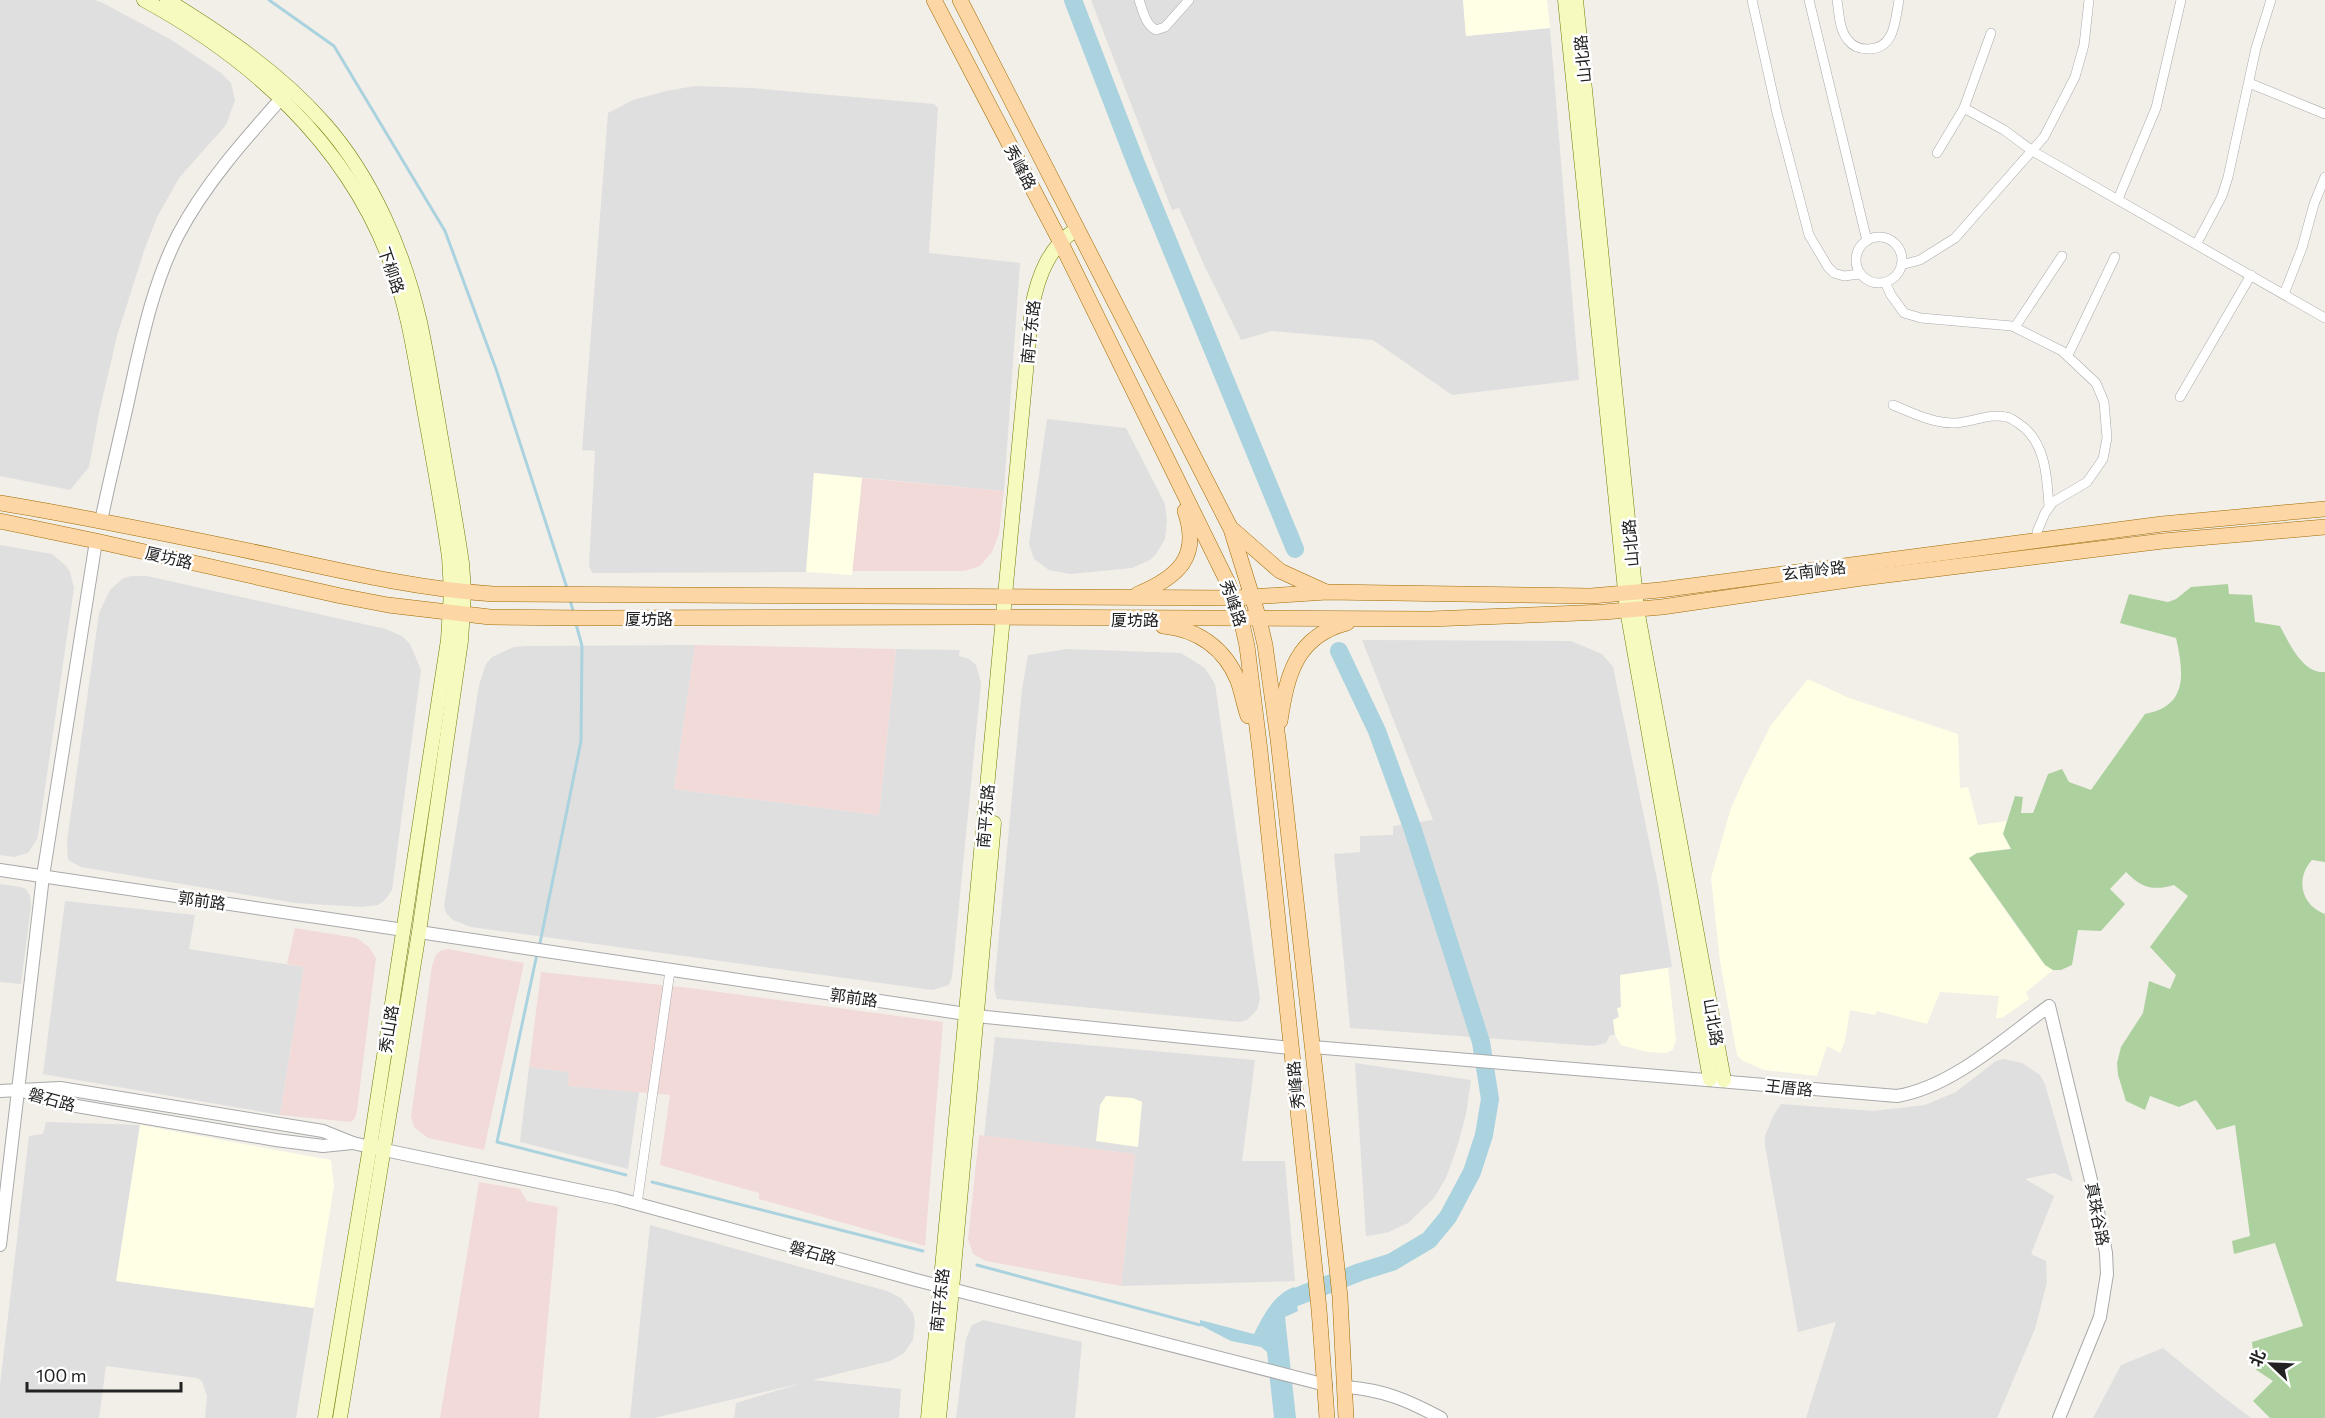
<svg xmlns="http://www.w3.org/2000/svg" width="2325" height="1418" font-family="Commissioner,'Noto Sans SC',sans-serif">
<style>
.residential{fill:#e0dfdf}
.commercial{fill:#f2dad9}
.education{fill:#ffffe5}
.forest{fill:#add19e}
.water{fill:#aad3df}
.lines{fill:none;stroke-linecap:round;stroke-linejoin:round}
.stream{stroke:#aad3df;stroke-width:3}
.river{stroke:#aad3df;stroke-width:18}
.minor-casing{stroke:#a9a9a9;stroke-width:10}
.tertiary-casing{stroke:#a9a9a9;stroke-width:14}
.secondary-casing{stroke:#707d05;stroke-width:15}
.primary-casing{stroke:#a06b00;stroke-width:16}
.minor{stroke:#fff;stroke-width:9}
.tertiary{stroke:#fff;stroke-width:12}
.secondary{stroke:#f7fabf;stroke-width:14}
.primary{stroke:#fcd6a4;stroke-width:15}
.labels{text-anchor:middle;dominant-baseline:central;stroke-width:5;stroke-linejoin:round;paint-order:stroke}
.street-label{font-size:16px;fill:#222;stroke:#fff}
</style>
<rect width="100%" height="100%" fill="#f2efe9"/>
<g class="residential">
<polygon points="0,0 94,0 101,2 170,39 221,73 231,83 235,100 226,125 179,178 157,217 144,251 117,336 99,413 89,467 70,490 0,476"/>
<polygon points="1091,0 1463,0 1466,36 1550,28 1579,380 1452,395 1373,340 1272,331 1241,340 1204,265 1179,208 1172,210"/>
<polygon points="695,86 752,88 934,104 938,108 929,253 1020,263 1004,491 814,473 806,572 592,573 589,566 595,451 582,450 608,113 633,100 666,91"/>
<polygon points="1047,419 1126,428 1165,504 1167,521 1165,539 1156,554 1150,560 1132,568 1070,574 1049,570 1034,559 1029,544"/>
<polygon points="0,545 52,554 65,565 70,572 74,588 39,830 37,839 28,853 14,857 0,855"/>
<polygon points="131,576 147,576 386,629 402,636 410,644 421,670 392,890 385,900 378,905 362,907 295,903 81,867 68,860 67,841 99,613 110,590 122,579"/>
<polygon points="1362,640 1571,641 1602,654 1613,667 1658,884 1672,967 1620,975 1621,1007 1619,1017 1613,1020 1615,1035 1610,1035 1606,1043 1594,1046 1350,1028 1334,854 1360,852 1360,836 1393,835 1393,826 1433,820"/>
<polygon points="695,645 674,789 879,815 896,649 960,650 959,656 969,659 976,665 981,683 952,977 949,985 932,990 471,927 453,920 446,913 444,906 479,685 486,664 492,657 514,647 527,646"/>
<polygon points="1067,649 1181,653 1205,668 1215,684 1260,998 1257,1010 1247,1020 1239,1022 997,999 994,988 1022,689 1028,655"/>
<polygon points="0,884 21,887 26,889 30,896 31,906 21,984 0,982"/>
<polygon points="65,901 195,915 189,949 304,967 280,1115 43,1074"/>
<polygon points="995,1037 1255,1060 1242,1161 1285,1161 1295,1281 1121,1286 1135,1154 984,1136"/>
<polygon points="2004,1059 2022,1063 2040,1075 2045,1084 2073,1182 2054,1173 2025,1179 2054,1196 2031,1254 2046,1261 2047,1282 2035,1329 1997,1418 1806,1418 1836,1322 1798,1332 1765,1146 1765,1136 1773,1116 1781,1104 1873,1111 1925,1105 1956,1092 1996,1061"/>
<polygon points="1355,1063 1471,1080 1466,1114 1458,1144 1446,1178 1434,1198 1408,1223 1389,1232 1374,1235 1366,1236"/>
<polygon points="529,1067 569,1072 568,1086 639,1092 628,1169 520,1142"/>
<polygon points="46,1122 140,1125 117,1281 314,1308 296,1418 205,1418 207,1396 202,1381 197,1378 106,1366 99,1418 0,1418 0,1385 29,1136 43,1134"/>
<polygon points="650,1225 887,1291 901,1298 913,1313 915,1322 913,1340 904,1353 890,1361 813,1380 901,1389 899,1418 734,1418 736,1403 802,1383 654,1418 630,1418"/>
<polygon points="983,1320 1082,1342 1075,1418 956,1418 966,1339 972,1325"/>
<polygon points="2163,1348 2218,1393 2251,1418 2093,1418 2121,1365"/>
</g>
<g class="commercial">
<polygon points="862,478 1004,491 999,534 992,552 980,566 965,571 852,571"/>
<polygon points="695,645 896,649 879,815 674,789"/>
<polygon points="295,928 357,938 369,947 376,958 357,1111 355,1118 351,1122 280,1115 304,967 287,964"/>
<polygon points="448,949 524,963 484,1150 428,1138 414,1127 411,1117 432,966 436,955 440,951"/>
<polygon points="541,972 690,988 943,1022 925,1246 759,1199 759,1193 660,1165 670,1095 568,1086 569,1072 529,1067"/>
<polygon points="979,1135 1135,1154 1121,1286 986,1261 973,1254 968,1239"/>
<polygon points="479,1182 520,1189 527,1201 558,1207 539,1418 440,1418"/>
</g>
<g class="education">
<polygon points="1463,0 1547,0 1550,28 1466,36"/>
<polygon points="814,473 862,478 852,575 806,572"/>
<polygon points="1808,679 1849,698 1958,734 1960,788 1968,787 1978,825 2007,821 2005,826 2012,848 1977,853 1969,858 2018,929 2045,965 2053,970 2026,992 2029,999 2002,1018 1996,1018 1999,996 1940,992 1927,1024 1877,1011 1875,1015 1850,1010 1845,1041 1840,1053 1827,1046 1817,1076 1764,1070 1743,1061 1737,1055 1720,961 1711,878 1731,808 1745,777 1771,725"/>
<polygon points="1668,968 1676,1040 1673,1049 1667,1053 1647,1052 1621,1045 1615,1035 1613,1020 1619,1017 1617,1008 1621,1007 1620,975"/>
<polygon points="1106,1096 1133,1098 1142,1102 1138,1147 1096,1141 1100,1105"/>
<polygon points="140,1125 331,1160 334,1186 314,1308 116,1281"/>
</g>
<path class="forest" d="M2228,584l1,10 23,1 3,27 25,4c9,17 23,48 45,46v190l-13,-2c-17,19 -11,45 13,54v504h-55l-17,-17 20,-20 -18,-12 -3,-27 51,-16 -28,-83 -41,11 -2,-13 18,-5 -15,-111 -18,5 -21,-30 -17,7 -29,-11 -5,14 -19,-9 -8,-26 -1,-12 4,-16 22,-34 6,-32 21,8 6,-14 -26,-28 38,-51 -14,-11c-21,6 -33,3 -48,-13l-16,17 15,15 -24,27 -23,-1 -6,35 -11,5h-8l-8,-5 -76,-107 8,-5 34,-4 -8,-15 12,-38 8,1 -2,16h12l15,-39 14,-5 7,13 22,8 54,-76c43,-8 39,-40 31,-76l-56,-15 9,-29 39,8 8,-3 15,-12z"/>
<path class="water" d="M1294,1287l4,24 -13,6 11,101h-22l-7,-66 -6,-5 -30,-6 -31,-16v-5l54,14c9,-18 20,-40 40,-47z"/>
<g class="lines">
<g class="stream">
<polyline points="269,0 334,46 445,231 496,369 567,588"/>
<polyline points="570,600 574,614"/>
<polyline points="539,948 581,741 582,646 576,624"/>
<polyline points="537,954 497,1142 626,1175"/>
<polyline points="652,1182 923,1251"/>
<polyline points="977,1265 1200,1325"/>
</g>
<g class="river">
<polyline points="1073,0 1137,166 1295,549"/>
<polyline points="1296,1297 1360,1272 1392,1262 1429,1240 1448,1217 1472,1172 1484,1135 1490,1099 1481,1042 1412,827 1377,731 1339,651"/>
</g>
<g class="minor-casing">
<g id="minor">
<path d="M1139,0c4,11 6,24 17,30l9,-3 24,-27"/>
<polyline points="1752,0 1777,113 1809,235 1828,267 1834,273 1844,276 1860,274"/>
<polyline points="1809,0 1867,241"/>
<path d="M1837,0c2,12 2,30 11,40 5,7 13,9 20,9 27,0 27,-28 31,-49"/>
<polyline points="2249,83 2325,114"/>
<polyline points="1964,108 2004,130 2034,152 2325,318"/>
<polyline points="1937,153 1964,108 1991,33"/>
<polyline points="2118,199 2156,108 2181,0"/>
<circle cx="1879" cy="260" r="23"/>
<polyline points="2197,243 2222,196 2228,177 2256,48 2271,0"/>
<polyline points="1901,265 1920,260 1955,238 2044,137 2075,77 2084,45 2089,0"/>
<polyline points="1885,282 1891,295 1904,313 1921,318 2012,326 2062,351 2096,383 2104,402 2107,438 2103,459 2087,482 2053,502 2045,513 2037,532"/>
<polyline points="2284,294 2302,248 2314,204 2325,177"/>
<polyline points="2015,327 2062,256"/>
<polyline points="2068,355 2115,257"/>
<polyline points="2180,397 2251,275"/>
<path d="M1893,405c20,8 41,19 63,18 17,-1 33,-10 50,-6 5,0 8,4 12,6 28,18 29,54 31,84"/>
<polyline points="637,1204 670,971"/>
</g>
</g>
<g class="tertiary-casing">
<g id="tertiary">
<path d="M101,521c10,-48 22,-95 32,-143 11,-49 22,-98 45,-143 28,-53 69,-98 108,-142"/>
<polyline points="0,870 404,930"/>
<polyline points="419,932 986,1017 1291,1048"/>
<path d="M1313,1047l584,49c55,-9 108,-58 152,-90l47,195 10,52 1,21 -7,43 -41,101"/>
<polyline points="0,1091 60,1088 323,1131 353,1143 370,1147 616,1198 916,1280 1326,1385"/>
<polyline points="26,1092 59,1103 276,1140 323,1146 352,1143"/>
<polyline points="0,1245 43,876 96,541"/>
<path d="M1346,1387c38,3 61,13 95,31"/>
</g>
</g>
<g class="secondary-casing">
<g id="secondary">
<path d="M144,0c107,58 201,143 245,258 19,49 26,100 35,151 9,49 18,98 25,148l2,34 -3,49 -78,507 -45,271"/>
<path d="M167,0c57,35 113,73 157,123 48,54 80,129 96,199 7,32 12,65 18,98 8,48 17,95 24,143l2,29 -3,49 -42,291 -79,486"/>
<polyline points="1565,0 1627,610 1710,1079"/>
<polyline points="1576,0 1637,609 1724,1080"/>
<path d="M928,1418l104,-1111c6,-31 17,-61 45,-78"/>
<polyline points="939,1418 952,1289 994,823"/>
</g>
</g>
<g class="primary-casing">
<g id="primary">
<polyline points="934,0 1060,241 1228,583 1241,619 1247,646 1260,751 1319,1309 1327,1418"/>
<polyline points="960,0 1231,529 1259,619 1265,645 1278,739 1336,1259 1340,1297 1346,1418"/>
<path d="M0,503c91,15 182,34 273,53 73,16 145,33 220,38l742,4 92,-6 264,4 69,-6 502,-66 163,-15"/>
<polyline points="0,521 96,541 341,596 388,605 490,617 587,618 979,617 1430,619 1604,612 1662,607 1862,578 2163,541 2325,527"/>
<polyline points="1233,530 1280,571 1324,591"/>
<path d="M1138,594c40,-17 63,-37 47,-83"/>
<path d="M1163,626c34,3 62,22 75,55 4,11 6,24 10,35"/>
<path d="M1280,721c7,-46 16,-85 67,-98"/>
</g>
</g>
<use href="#minor" class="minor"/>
<use href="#tertiary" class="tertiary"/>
<use href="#secondary" class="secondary"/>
<use href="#primary" class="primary"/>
</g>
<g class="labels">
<g class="street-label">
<text transform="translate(1582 59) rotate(-96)">山北路</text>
<text transform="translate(1021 167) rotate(62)">秀峰路</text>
<text transform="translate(392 270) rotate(71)">下柳路</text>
<text transform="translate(1030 332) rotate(-84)">南平东路</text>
<text transform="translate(1630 543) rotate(-95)">山北路</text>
<text transform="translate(169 557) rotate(13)">厦坊路</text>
<text transform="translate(1814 570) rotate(-7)">玄南岭路</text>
<text transform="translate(1234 603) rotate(71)">秀峰路</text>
<text x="649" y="618">厦坊路</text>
<text x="1135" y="619">厦坊路</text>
<text transform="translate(985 816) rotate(-85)">南平东路</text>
<text transform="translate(202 900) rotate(8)">郭前路</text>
<text transform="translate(854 997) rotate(8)">郭前路</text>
<text transform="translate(1714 1022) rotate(80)">山北路</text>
<text transform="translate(388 1029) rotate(-81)">秀山路</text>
<text transform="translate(1295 1085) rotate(-96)">秀峰路</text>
<text transform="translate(1789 1087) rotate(6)">王厝路</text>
<text transform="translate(52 1099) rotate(15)">磐石路</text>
<text transform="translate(2098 1214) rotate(79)">真珠谷路</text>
<text transform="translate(813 1252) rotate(15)">磐石路</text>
<text transform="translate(939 1300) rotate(-84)">南平东路</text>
</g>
</g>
<g transform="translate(2271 1364) rotate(293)" stroke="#ffffff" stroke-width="4.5" paint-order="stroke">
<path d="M0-4.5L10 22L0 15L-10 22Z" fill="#222222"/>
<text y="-9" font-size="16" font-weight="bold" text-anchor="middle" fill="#222222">北</text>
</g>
<path d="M27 1382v9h154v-9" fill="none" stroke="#222222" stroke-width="3"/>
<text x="36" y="1382" font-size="18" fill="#222222" stroke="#ffffff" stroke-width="4.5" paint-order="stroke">100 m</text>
</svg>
